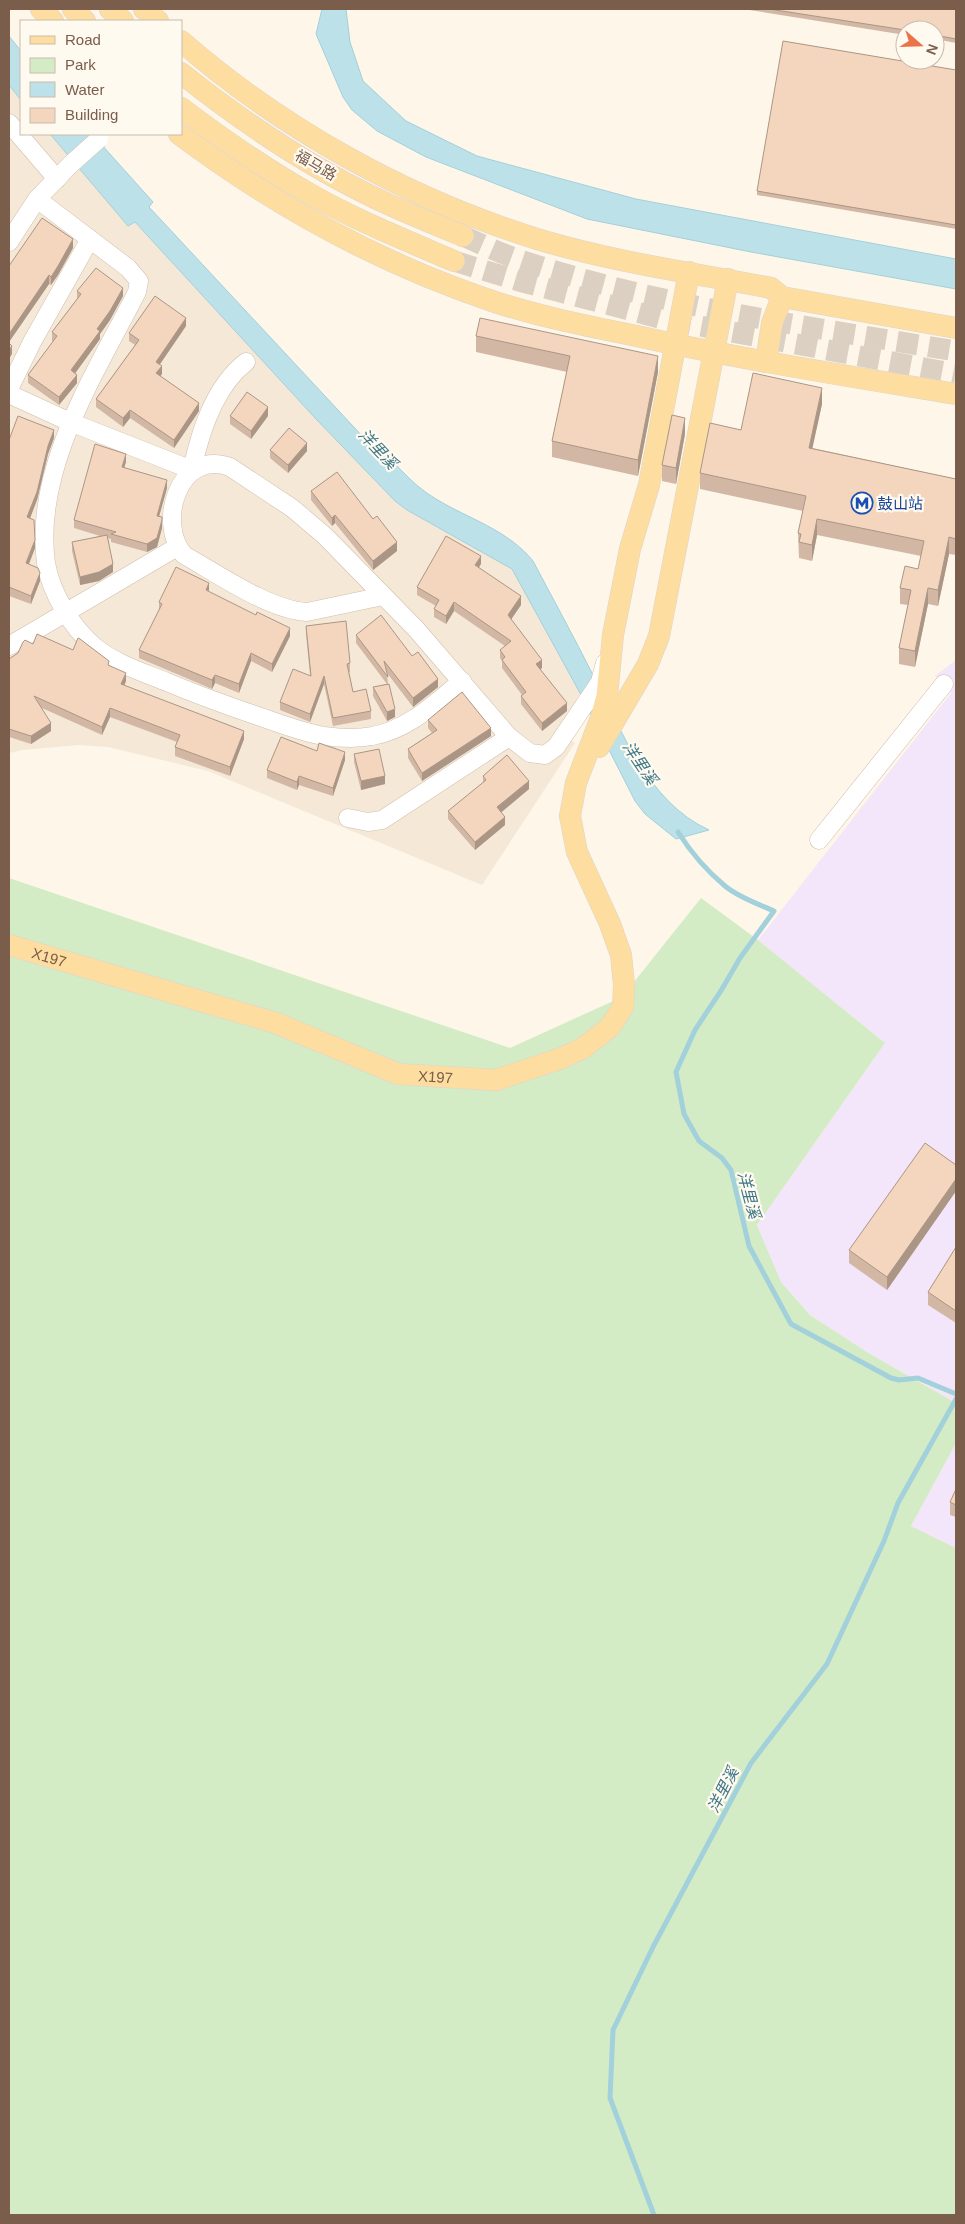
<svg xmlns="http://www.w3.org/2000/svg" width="965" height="2224" font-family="Arial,'Noto Sans SC',sans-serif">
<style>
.residential{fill:#f5e8d7}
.education{fill:#f3e5fa}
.green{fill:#d4ecc6}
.water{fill:#bce1e9;stroke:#a2d0db}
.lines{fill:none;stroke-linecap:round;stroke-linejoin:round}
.stream{stroke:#a2d0db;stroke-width:5}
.major-tunnel{stroke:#dcd0c2;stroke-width:21;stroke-dasharray:21 11;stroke-linecap:butt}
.minor-casing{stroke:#d1bead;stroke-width:19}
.major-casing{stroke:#dcd5d0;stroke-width:22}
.minor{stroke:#fff;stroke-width:18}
.major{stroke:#fddda0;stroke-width:21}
.minor-bridge-casing{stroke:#d1bead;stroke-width:19;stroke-linecap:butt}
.minor-bridge{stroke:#fff;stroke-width:18}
.wall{fill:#d2b8a4}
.shaded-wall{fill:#ab9686}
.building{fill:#f4d6bf;stroke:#ab9686}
.labels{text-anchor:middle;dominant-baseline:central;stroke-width:4.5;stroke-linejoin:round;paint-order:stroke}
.street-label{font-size:15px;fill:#7a5d4b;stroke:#fffaf0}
.transit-label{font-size:15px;fill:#164399;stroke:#fffaf0;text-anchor:start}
.water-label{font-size:16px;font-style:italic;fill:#407887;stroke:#fffaf0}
</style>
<rect width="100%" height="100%" fill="#fdf6e9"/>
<polygon class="residential" points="9,85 21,100 21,134 50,134 128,225 134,221 267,364 407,510 507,565 516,575 580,693 561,732 575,743 482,885 208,771 108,747 79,745 22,750 9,753"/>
<g class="education">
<polygon points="956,660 956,1403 870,1354 810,1315 781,1282 757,1225 885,1043 758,940 951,693 935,676"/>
<polygon points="956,1443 956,1548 911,1526"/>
</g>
<polygon class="green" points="9,878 510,1048 622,997 701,898 758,940 885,1043 757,1225 781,1282 810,1315 870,1354 956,1403 956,1443 911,1526 956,1548 956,2215 9,2215"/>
<g class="water">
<polygon points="322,9 346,9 350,42 363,81 406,121 477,156 636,199 956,259 956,289 751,252 587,219 426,157 377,131 352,110 343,97 316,34"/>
<polygon points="9,36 21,51 21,100 9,85"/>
<path d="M50,134h42l61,68 -4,5 216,232 4,-4c21,22 41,49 67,64 33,20 72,31 97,62 20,38 41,76 60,114 29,56 55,127 116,155l-33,9 -31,-25 -10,-13 -55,-108 -68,-124 -105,-59 -12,-9 -79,-82 -181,-197 -7,4z"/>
</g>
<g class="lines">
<g class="stream">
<path d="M678,832c12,19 29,39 47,54 13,11 33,18 49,25l-34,47 -18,31 -27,41 -19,42 8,42 15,27 23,17 9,12 18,76 42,78 100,54 8,2 19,-2 38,16"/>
<polyline points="654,2215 610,2098 613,2030 653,1947 751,1763 827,1664 884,1541 898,1503 956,1399"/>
</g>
<g class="major-tunnel">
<path d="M463,236c20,9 39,18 60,25 140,46 288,66 433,90"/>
<polyline points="454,261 519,281 663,319 956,374"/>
</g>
<g class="minor-casing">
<g id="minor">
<polyline points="9,123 57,179"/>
<path d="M37,199l91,69 11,13 -2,11c-41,80 -104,177 -91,271 5,30 26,65 49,84 21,17 47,25 72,35 28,12 56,22 85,32 24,8 48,18 72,22 15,2 33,3 48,0 36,-6 63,-33 90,-55"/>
<polyline points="9,242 37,199 71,164"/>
<polyline points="9,389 32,342 90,239"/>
<path d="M9,394l61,28 122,48c8,-38 22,-83 54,-108"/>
<path d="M383,596l-76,16c-38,-2 -89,-38 -123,-57 -28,-32 -5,-107 46,-88l62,41 33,28 91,93 93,108 21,16 15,2 11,-8 44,-65 5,-19"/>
<polyline points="9,646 177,547"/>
<polyline points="348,818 368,822 382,820 509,737"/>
<polyline points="819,840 944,684"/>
</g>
</g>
<g class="major-casing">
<g id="major">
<polyline points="41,9 53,21"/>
<polyline points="73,9 85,21"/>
<polyline points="110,9 123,21"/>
<polyline points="144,9 158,21"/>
<path d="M181,41c102,89 228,158 356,198 76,23 156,34 234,49l11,9 174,31"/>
<path d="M181,73c64,51 134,98 209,132 24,11 49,21 73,31"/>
<path d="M181,108c41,31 83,60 127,85 47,27 97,47 146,68"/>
<path d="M179,134c96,72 204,131 319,169 44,14 89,23 134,32 107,24 216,41 324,59"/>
<polyline points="766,362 772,323 782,297"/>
<polyline points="599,747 648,664 659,636 728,279"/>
<path id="s1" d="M9,945l267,78 122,51 98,6 66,-22 21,-10 27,-21 13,-20 1,-22 -3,-30 -11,-31 -33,-72 -7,-36 6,-33 26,-68 5,-19 6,-61 17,-86 19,-64 40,-213"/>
</g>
</g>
<use href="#minor" class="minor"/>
<use href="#major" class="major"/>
<g class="minor-bridge-casing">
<polyline id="minor-bridge" points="71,164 99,139"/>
</g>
<use href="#minor-bridge" class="minor-bridge"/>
</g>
<g class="wall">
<polygon points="743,9 956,9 956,43 935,39 935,30 905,30 905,35"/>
<polygon points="956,70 956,229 757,195 757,191"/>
<polygon points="73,248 58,275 51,285 49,284 9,342 9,266"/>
<polygon points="77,291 123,296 110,320 100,334 100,339 75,373 77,383 59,405 28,383 28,375 53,342 52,341 52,332 77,299"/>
<polygon points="186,326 160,364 162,374 160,376 199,411 174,448 130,418 123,427 96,407 96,399 135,345 129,341 129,333"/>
<polygon points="476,336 658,372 638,476 552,457 552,441 567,372 476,352"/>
<polygon points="822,404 812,448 956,479 956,555 949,554 938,606 928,604 915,667 899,664 899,648 908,605 900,604 900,588 918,569 921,556 817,535 812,561 799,558 798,533 803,511 700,489 700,473 741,430"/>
<polygon points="230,416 268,416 251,439 230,424"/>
<polygon points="685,434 676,484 662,481 662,465"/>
<polygon points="54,438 48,454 37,500 30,518 35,548 28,565 40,581 31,604 9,596 9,440"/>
<polygon points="270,450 307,451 288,473 270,458"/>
<polygon points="126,462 124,467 167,488 159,516 162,528 157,547 147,552 111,542 111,539 108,538 113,572 99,581 80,585 72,551 72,542 100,536 74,528 74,520"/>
<polygon points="311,491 373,519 397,551 373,570 335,523 332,526 311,500"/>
<polygon points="481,564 479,567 521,605 511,619 542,668 540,669 567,711 542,731 521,704 521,696 522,695 502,668 502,661 500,658 500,650 505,646 454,611 446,624 434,617 434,609 436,606 417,595 417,587"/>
<polygon points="209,592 290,636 272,672 251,661 239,693 215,683 212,689 139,658 139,650 159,610 159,602"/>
<polygon points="306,626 350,663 350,672 349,672 353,692 371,711 371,719 333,726 324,684 310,722 280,710 280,702 310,675 306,634"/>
<polygon points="356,635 438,687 413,707 387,673 388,684 395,717 387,721 373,696 373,687 387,684 356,643"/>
<polygon points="33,644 73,650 109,665 126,681 124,686 244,739 230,776 175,756 175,747 177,742 110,717 102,735 42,708 51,731 31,744 9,737 9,659"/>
<polygon points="428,720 491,736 422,781 408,758 408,749 432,733 428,728"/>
<polygon points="317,751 345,760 333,796 299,785 297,790 267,778 267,770"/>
<polygon points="354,754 385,784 361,790 354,762"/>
<polygon points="483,776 529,789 501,812 505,825 475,850 448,819 448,811 483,783"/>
<polygon points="956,1165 956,1191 887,1290 849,1263 849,1250"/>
<polygon points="956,1247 956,1323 928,1305 928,1292"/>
<polygon points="956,1489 956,1517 950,1515 950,1502"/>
</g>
<g class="shaded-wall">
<polygon points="73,239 73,248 58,275 51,285 51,277"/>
<polygon points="49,275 49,284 9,342 9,334"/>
<polygon points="123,288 123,296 110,320 100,334 100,339 71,379 71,370"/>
<polygon points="186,318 186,326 156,370 156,362"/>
<polygon points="12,346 12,354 9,359 9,350"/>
<polygon points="658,356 658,372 638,476 638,460"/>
<polygon points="162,366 162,374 156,382 156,373"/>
<polygon points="77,375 77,383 59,405 59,397"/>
<polygon points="822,388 822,404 809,464 809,448"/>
<polygon points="199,403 199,411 174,448 174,440"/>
<polygon points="268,407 268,416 251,439 251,431"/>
<polygon points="130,410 130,418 123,427 123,418"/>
<polygon points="685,418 685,434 676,484 676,468"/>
<polygon points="54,430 54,438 48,454 37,500 27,526 27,517 48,446"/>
<polygon points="307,443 307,451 288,473 288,465"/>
<polygon points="126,454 126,462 122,475 122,467"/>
<polygon points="167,480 167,488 157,524 157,516"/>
<polygon points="335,515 335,523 332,526 332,518"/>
<polygon points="817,519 817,535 812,561 812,545"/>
<polygon points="162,520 162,528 157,547 147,552 147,544"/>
<polygon points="949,537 949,554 938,606 938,590"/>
<polygon points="35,540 35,548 26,572 26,563"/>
<polygon points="397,542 397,551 373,570 373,561"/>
<polygon points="481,556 481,564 475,573 475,565"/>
<polygon points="113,564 113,572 99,581 80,585 80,577"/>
<polygon points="40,573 40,581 31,604 31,596"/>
<polygon points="209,583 209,591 206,590"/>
<polygon points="928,588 928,604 915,667 915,651"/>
<polygon points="521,596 521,605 508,624 508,615"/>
<polygon points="454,602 454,611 446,624 446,616"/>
<polygon points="290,628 290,636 272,672 272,664"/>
<polygon points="251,653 251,661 239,693 239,684"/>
<polygon points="542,660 542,668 536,672 536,664"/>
<polygon points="126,673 126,681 121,693 121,684"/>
<polygon points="215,675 215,683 212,689 212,680"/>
<polygon points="324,676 324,684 310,722 310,714"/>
<polygon points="438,679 438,687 413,707 413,698"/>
<polygon points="567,703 567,711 542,731 542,723"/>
<polygon points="110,708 110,717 102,735 102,727"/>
<polygon points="395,709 395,717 387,721 387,712"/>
<polygon points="51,723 51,731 31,744 31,736"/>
<polygon points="491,728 491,736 422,781 422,773"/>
<polygon points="244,731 244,739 230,776 230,767"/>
<polygon points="345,752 345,760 333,796 333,788"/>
<polygon points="299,776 299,785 297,790 297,782"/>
<polygon points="385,776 385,784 361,790 361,781"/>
<polygon points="529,781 529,789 497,816 497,807"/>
<polygon points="505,817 505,825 475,850 475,842"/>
<polygon points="956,1179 956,1191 887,1290 887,1277"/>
</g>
<g class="building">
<polygon points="769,9 956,9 956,39 935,35 935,30 905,30"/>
<polygon points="783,41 956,70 956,225 757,191"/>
<polygon points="42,218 73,239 58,266 51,277 49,275 9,334 9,266"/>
<polygon points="96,268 123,288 110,311 97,329 100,331 71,370 77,375 59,397 28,375 57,336 52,332 81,294 77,291"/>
<polygon points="155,296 186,318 156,362 162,366 156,373 199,403 174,440 130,410 123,418 96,399 139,340 129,333"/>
<polygon points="480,318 658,356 638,460 552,441 570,356 476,336"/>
<polygon points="9,343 12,346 9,350"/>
<polygon points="753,373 822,388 809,448 956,479 956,539 949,537 938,590 928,588 915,651 899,648 911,590 900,588 905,566 918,569 924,541 817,519 812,545 799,542 801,534 798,533 806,496 700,473 710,423 741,430"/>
<polygon points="247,392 268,407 251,431 230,416"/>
<polygon points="672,415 685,418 676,468 662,465"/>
<polygon points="18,416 54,430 48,446 37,492 27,517 34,520 35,540 26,563 38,568 40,573 31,596 9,587 9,440"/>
<polygon points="289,428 307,443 288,465 270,450"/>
<polygon points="95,444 126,454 122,467 167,480 157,516 162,517 162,520 157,538 147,544 111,534 116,532 74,520"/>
<polygon points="337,472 373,519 377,516 397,542 373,561 335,515 332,518 311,491"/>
<polygon points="107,535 113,564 99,572 80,577 72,542"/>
<polygon points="446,536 481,556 475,565 521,596 508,615 542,660 536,664 567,703 542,723 521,696 526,692 502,660 505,657 500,650 511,641 454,602 446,616 434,609 439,600 417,587"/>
<polygon points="176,567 209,583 206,590 256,615 257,612 290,628 272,664 251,653 239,684 215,675 212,680 139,650 162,604 159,602"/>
<polygon points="381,615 412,656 418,652 438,679 413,698 384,661 388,677 356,635"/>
<polygon points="346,621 350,663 347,664 353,692 366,689 371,711 333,718 324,676 310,714 280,702 293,669 311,676 306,626"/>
<polygon points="37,634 73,650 78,638 80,639 109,661 108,665 126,673 121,684 244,731 230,767 175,747 180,735 110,708 102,727 34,696 51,723 31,736 9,729 9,659 18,653 23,642 25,640 33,644"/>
<polygon points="389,684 395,709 387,712 373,687"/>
<polygon points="462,692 491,728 422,773 408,749 437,730 428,720"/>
<polygon points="281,737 317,751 319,743 345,752 333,788 299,776 297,782 267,770"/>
<polygon points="379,749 385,776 361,781 354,754"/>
<polygon points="507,755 529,781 497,807 505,817 475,842 448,811 486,780 483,776"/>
<polygon points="925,1143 956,1165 956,1179 887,1277 849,1250"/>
<polygon points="956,1247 956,1311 928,1292"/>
<polygon points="956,1489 956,1505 950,1502"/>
</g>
<defs>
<g id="metro-ring" transform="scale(1.125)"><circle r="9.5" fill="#fffaf0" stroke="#1a4fb4" stroke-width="1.5"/><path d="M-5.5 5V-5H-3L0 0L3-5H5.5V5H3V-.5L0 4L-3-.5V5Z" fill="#1a4fb4"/></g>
</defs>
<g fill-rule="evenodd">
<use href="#metro-ring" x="862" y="503"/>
</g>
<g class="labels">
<g class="street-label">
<text transform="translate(316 165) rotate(30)">福马路</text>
<text stroke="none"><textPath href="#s1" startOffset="42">X197</textPath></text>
<text stroke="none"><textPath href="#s1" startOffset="448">X197</textPath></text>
</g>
<g class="transit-label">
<text x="878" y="503">鼓山站</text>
</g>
<g class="water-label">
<text transform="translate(378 449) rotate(47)">洋里溪</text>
<text transform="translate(640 763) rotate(56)">洋里溪</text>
<text transform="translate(749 1195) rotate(75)">洋里溪</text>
<text transform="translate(723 1790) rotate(-63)">洋里溪</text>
</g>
</g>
<rect width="965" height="2224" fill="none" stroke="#7a5d4b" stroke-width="20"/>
<rect x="20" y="20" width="162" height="115" fill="#fffaf0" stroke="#cabbae"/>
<rect x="30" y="36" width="25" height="8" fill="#fddda0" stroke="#cabbae"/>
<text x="65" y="45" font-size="15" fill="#7a5d4b">Road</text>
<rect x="30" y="58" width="25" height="15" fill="#d4ecc6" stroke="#cabbae"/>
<text x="65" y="70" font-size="15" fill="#7a5d4b">Park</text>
<rect x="30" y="82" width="25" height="15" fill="#bce1e9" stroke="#cabbae"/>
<text x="65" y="95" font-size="15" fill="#7a5d4b">Water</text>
<rect x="30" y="108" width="25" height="15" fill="#f4d6bf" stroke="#cabbae"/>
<text x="65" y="120" font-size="15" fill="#7a5d4b">Building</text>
<g transform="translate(920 45) rotate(110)"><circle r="24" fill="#fffaf0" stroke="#cabbae"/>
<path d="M0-4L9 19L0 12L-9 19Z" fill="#eb734a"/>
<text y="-8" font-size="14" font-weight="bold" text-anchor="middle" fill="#7a5d4b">N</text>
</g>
</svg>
